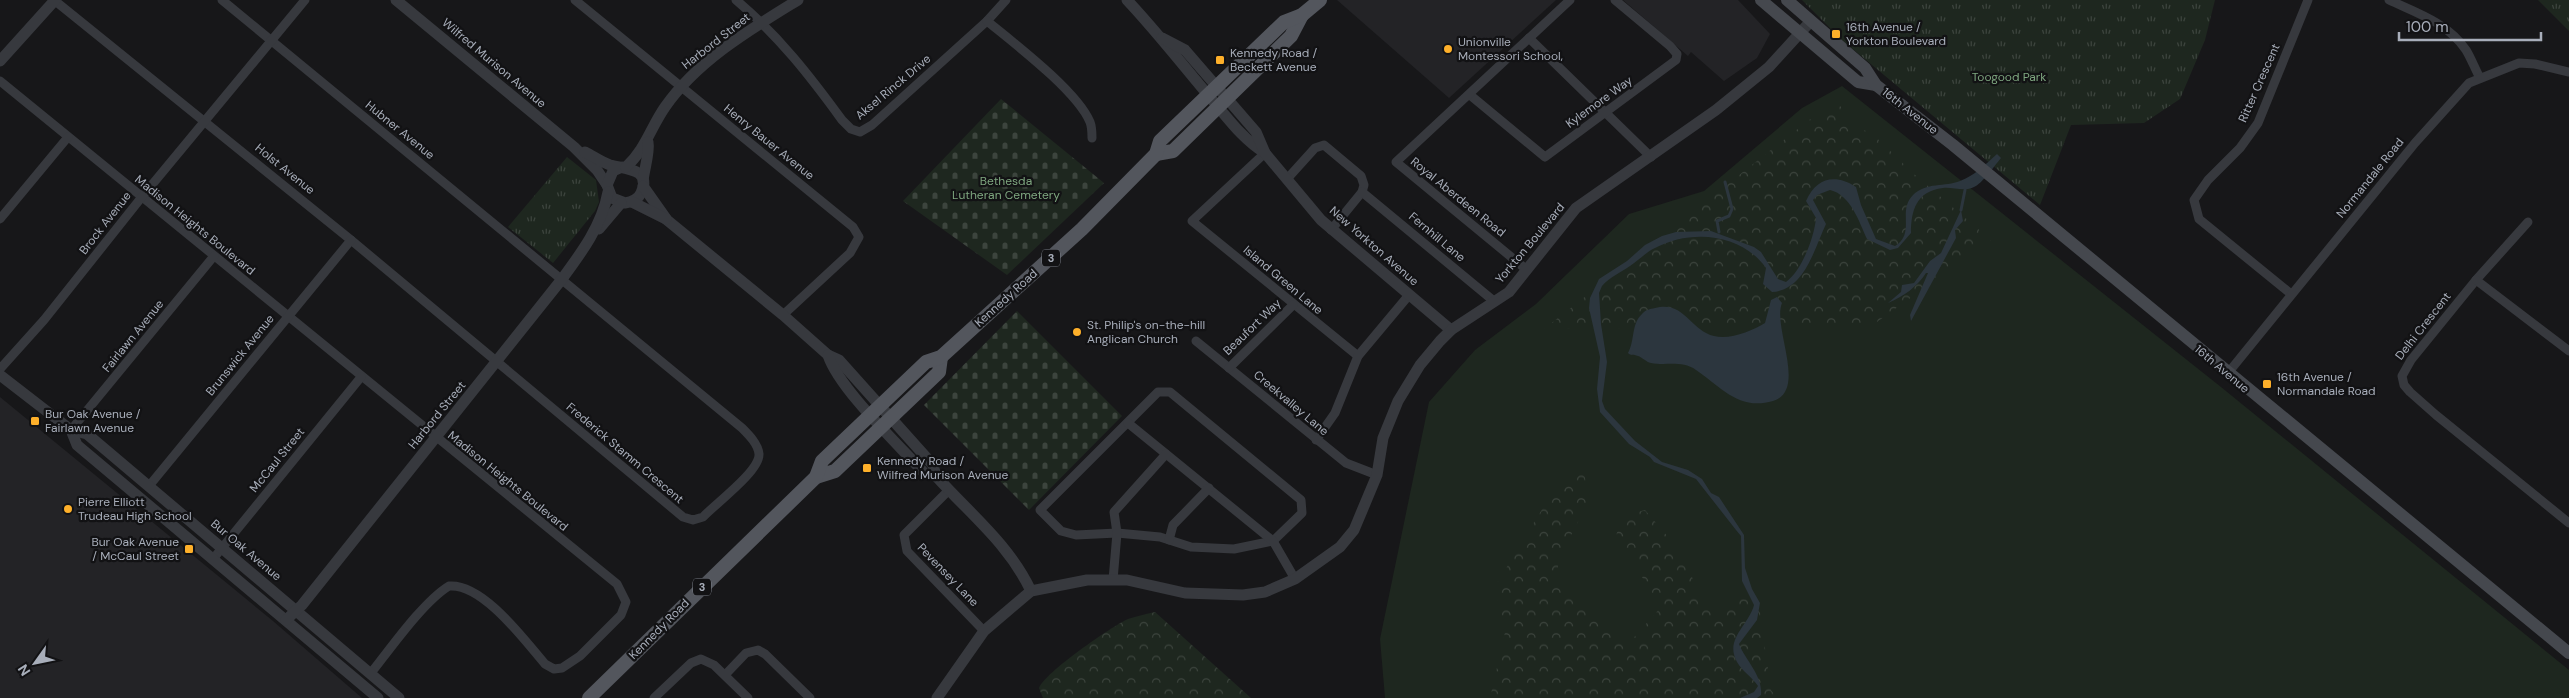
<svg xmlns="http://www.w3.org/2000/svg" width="2569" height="698" font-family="'DM Sans',sans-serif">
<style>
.built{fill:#232326}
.grass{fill:#1e271f}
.forest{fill:url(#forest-crowns)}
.cemetery{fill:url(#cemetery-stones)}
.park{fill:url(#park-tufts)}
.water{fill:#2c363e}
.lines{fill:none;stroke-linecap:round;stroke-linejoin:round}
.stream{stroke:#2c363e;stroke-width:3}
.minor{stroke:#37393e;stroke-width:9}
.tertiary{stroke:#37393e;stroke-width:11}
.secondary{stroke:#45484e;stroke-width:12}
.primary{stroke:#53565d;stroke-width:14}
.poi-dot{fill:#feb02a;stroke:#121214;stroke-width:2}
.labels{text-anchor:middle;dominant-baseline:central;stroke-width:4.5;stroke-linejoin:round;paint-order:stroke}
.shield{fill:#121214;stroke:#7b7f88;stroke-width:1}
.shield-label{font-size:11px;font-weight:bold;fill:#a8aeba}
.poi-label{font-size:12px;fill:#a8aeba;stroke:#121214;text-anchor:start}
.street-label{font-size:12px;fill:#a8aeba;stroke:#121214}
.park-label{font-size:12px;fill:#7ea67f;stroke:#121214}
</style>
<defs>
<pattern id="forest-crowns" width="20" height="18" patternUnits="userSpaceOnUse" patternTransform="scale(1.25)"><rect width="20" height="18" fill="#1e271f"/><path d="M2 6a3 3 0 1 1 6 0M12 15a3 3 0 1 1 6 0" fill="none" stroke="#3c443d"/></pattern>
<pattern id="cemetery-stones" width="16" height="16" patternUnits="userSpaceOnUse" patternTransform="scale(1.25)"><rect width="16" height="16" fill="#1e271f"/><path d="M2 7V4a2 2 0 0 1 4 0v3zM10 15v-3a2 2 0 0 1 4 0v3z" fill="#3c443d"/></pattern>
<pattern id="park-tufts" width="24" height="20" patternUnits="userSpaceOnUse" patternTransform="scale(1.25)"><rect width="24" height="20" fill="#1e271f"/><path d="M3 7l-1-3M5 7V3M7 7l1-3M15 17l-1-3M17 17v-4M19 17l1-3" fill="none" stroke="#3c443d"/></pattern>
</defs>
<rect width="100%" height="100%" fill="#171719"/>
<g class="built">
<polygon points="1337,0 1556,0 1449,98"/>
<polygon points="1623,0 1738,0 1770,34 1757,58 1724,81 1691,52 1688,56"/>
<polygon points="0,397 273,621 362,698 0,698"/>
</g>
<polygon class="grass" points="1842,86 2221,387 2569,670 2569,698 1385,698 1380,639 1429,402 1475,350 1536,304 1629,214 1704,191 1802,108"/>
<g class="forest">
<polygon points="1838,103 1851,121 1879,140 1914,174 1991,240 1870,327 1544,329 1809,120"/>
<polygon points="1584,472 1589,500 1558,561 1558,587 1629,643 1661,607 1616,536 1622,516 1645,510 1668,537 1714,614 1728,611 1740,599 1754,600 1760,613 1771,690 1777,698 1490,698 1506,628 1494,588 1552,493"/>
<path d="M1155,612l96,86h-208l-4,-10c5,-15 73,-62 89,-69 9,-3 18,-5 27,-7z"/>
</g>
<g class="cemetery">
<polygon points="1001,99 1104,183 1007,275 903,201"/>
<polygon points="1017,311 1122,416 1029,510 924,405"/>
</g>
<g class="park">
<polygon points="1802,0 2215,0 2205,40 2180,99 2144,123 2071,125 2040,205 1842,40"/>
<polygon points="2538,0 2569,0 2569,31"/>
<polygon points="567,157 596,180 599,202 595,211 553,263 508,227"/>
</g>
<g class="water">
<path d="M1997,154l4,4c-6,7 -19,26 -27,29 -9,5 -21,0 -31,1 -27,3 -32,23 -32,45l-13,15 -8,2 -23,-11c-8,-17 -16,-44 -37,-49l-13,5 -4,5 13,24c-12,25 -21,66 -54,68l-9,-8 3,-16c-25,-35 -75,-39 -111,-20 -9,4 -17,13 -25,18 -10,7 -20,11 -28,20l-3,7 2,31 6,38 -5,39 3,8 30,32 27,21 26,8 14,9 9,14 8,4 25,38 1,33 7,21 8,14 -3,17 -18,24c7,17 24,32 22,51l-4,3h-17l14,-6 4,-6c-6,-9 -16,-15 -21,-24 -13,-23 12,-37 17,-57l-12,-24 -1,-45 -5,-6 -40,-51 -42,-17 -4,-5 -21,-13 -29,-32 -3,-23 3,-32 -11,-49 1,-10 9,-19 28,-18 18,-16 17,-9 14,-4 35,-1 43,16 7,5 17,27 8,3c16,-12 28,-44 30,-64l-10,-17c10,-23 29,-28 50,-14l5,18 15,34 19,7c21,-13 2,-35 18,-51 13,-13 32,-8 47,-14 14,-5 26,-17 37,-27z"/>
<path d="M1961,210l2,11 -8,9 1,8 -45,83 -1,-6 18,-42h-2c-8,13 -23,24 -38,30l13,-11 1,-7 12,-2 16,-22 11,-8z"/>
<path d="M1777,297l5,6c-10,24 26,87 -9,98 -34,10 -52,-14 -77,-31 -14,-10 -30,-4 -45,-7 -5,-1 -9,-6 -13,-7 -5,-2 -7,0 -10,-3 7,-12 3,-29 14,-39 3,-4 8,-5 13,-6 29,-8 35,22 59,28 16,4 38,-5 51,-13l6,-23z"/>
</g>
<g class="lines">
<g class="stream">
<polyline points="1961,210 1965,190"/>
<polyline points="1719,232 1717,221 1729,216 1732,209 1725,182"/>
</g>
<g class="minor">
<path d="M54,0l297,240 332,277 10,3 10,-3c12,-13 57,-46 56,-63 -1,-10 -10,-19 -17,-26l-520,-428"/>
<polyline points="575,0 853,227 859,237 850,253 783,315"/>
<path d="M736,0c42,35 74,76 106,120l9,9 9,3 12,-7 115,-104 19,-21"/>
<path d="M2389,0c28,13 59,23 77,50 5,8 9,19 14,28"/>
<path d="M987,21c28,23 90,70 103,101 2,5 2,11 2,16"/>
<polyline points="1529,38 1651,157"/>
<path d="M0,81l617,503 9,18 -5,13 -41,41 -18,12 -8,1 -9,-5c-20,-23 -62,-81 -96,-78 -26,16 -58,62 -78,87"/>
<polyline points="1470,95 1545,157 1676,60 1677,54 1670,46 1615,0"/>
<polyline points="1265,153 1192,221 1358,356"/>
<polyline points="1287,179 1315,148 1324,145 1361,176 1364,185 1362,192 1331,230"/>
<polyline points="1362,192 1495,302"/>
<polyline points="0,219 68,137"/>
<polyline points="2528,222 2476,280 2411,360 2402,376 2404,385 2410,392 2436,415 2569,523"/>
<polyline points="1527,270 1396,162 1570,0"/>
<polyline points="2476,280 2569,351"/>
<polyline points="2291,294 2199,219 2194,200 2208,180 2240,148 2258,123 2308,0"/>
<polyline points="1196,341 1346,463 1377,475"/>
<polyline points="1229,368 1293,305"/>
<polyline points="0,369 44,320 141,198 305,0"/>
<polyline points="2228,373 2415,143 2469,83 2519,63 2535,64 2569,72"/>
<polygon points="1158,392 1170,392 1301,500 1302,513 1273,541 1234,549 1191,547 1160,537 1117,533 1076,535 1061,531 1040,510"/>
<polyline points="1128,423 1273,541 1295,579"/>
<polyline points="71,430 214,256"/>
<polyline points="1316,440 1335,413 1358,356 1409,295"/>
<polyline points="149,486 351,240"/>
<polyline points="949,490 904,535 907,551 984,631"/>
<polyline points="1169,540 1173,525 1209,488"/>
<polyline points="213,559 361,377"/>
<polyline points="1113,580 1117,533 1114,512 1166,454"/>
<polyline points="725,675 746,653 758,650 765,654 810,698"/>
<polyline points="654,698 691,663 701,659 714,665 748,698"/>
</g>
<g class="tertiary">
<polyline points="396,0 574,147 597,170 607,185"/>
<path d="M1127,0c31,33 58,68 87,102 16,19 30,38 51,51"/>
<polyline points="1162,38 1185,50 1256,132 1265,153 1321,220 1451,330"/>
<polyline points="0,61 55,0"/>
<path d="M585,152c8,4 16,10 25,13 13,4 43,3 31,28 -3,7 -9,9 -16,10l-13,-5 -5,-13 6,-14 9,-4"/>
<path d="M626,167c19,-17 25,-40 39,-60 33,-47 86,-78 133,-107"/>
<path d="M643,181c1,-11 7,-29 5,-39"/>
<path d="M643,186l24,34 116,95 45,40 11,5 94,105 3,11c34,38 73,68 95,115"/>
<polyline points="632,202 666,219"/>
<polyline points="599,229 621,203"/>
<path d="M828,355c11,34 71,90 97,119l11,2"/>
<polyline points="0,375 71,430 87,434 399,698"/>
<polyline points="71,430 77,445 378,698"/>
<path d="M286,620l16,-15 260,-326c20,-27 40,-54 46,-87"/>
<polyline points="937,698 984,631 1031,591 1087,580 1127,580 1185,593 1243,595 1265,592 1295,579 1340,547 1354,530 1377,475 1383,438 1398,401 1420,365 1440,341 1451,330 1509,292 1576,208 1716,110 1769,67 1810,22"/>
</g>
<g class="secondary">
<polyline points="1761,0 1858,82 1876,85"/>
<polyline points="1787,0 1865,68 1876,85 1953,145 2569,653"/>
</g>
<g class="primary">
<polyline points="1156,154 1173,151 1291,36 1302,15"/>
<polyline points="816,477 835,471 939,372 941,357"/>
<polyline points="589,698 816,477 822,461 926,362 941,357 1082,229 1156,154 1160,141 1284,22 1302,15 1320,0"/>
</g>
</g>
<g class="poi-dot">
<rect x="1831" y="29" width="10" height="10" rx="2.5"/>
<circle cx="1448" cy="49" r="5"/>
<rect x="1215" y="55" width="10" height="10" rx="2.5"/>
<circle cx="1077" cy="332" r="5"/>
<rect x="2262" y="379" width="10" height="10" rx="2.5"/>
<rect x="30" y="416" width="10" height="10" rx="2.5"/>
<rect x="862" y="463" width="10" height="10" rx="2.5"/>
<circle cx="68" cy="509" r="5"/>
<rect x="184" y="544" width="10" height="10" rx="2.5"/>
</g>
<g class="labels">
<g class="shield">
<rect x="1042" y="249.5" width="18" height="17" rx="4"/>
<rect x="693" y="578.5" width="18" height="17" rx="4"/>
</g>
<g class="shield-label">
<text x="1051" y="258">3</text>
<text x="702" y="587">3</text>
</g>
<g class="poi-label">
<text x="1846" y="27">16th Avenue /<tspan x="1846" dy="14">Yorkton Boulevard</tspan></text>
<text x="1458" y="42">Unionville<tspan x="1458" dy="14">Montessori School,</tspan></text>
<text x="1230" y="53">Kennedy Road /<tspan x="1230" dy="14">Beckett Avenue</tspan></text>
<text x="1087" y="325">St. Philip's on-the-hill<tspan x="1087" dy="14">Anglican Church</tspan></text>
<text x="2277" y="377">16th Avenue /<tspan x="2277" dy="14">Normandale Road</tspan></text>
<text x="45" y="414">Bur Oak Avenue /<tspan x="45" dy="14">Fairlawn Avenue</tspan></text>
<text x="877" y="461">Kennedy Road /<tspan x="877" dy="14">Wilfred Murison Avenue</tspan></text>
<text x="78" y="502">Pierre Elliott<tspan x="78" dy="14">Trudeau High School</tspan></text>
<text x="179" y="542" text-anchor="end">Bur Oak Avenue<tspan x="179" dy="14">/ McCaul Street</tspan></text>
</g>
<g class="street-label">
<text transform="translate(716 41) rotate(-38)">Harbord Street</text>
<text transform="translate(494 63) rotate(40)">Wilfred Murison Avenue</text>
<text transform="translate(2259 83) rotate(-66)">Ritter Crescent</text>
<text transform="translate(893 87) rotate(-40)">Aksel Rinck Drive</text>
<text transform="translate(1599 102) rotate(-36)">Kylemore Way</text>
<text transform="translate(1910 111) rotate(38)">16th Avenue</text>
<text transform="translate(400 130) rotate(39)">Hubner Avenue</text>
<text transform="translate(769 142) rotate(39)">Henry Bauer Avenue</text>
<text transform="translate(285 169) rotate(39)">Holst Avenue</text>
<text transform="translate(2370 178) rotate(-51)">Normandale Road</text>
<text transform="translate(1458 197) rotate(39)">Royal Aberdeen Road</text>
<text transform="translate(105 223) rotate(-52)">Brock Avenue</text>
<text transform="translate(195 225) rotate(39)">Madison Heights Boulevard</text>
<text transform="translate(1437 237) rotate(40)">Fernhill Lane</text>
<text transform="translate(1530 243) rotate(-50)">Yorkton Boulevard</text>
<text transform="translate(1374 246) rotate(41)">New Yorkton Avenue</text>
<text transform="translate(1283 280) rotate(40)">Island Green Lane</text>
<text transform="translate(1006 298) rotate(-42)">Kennedy Road</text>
<text transform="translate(2423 326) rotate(-52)">Delhi Crescent</text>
<text transform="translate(1252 327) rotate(-44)">Beaufort Way</text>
<text transform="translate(133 336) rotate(-51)">Fairlawn Avenue</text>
<text transform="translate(240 355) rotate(-51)">Brunswick Avenue</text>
<text transform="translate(2222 369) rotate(40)">16th Avenue</text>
<text transform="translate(1291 403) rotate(40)">Creekvalley Lane</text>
<text transform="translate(437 415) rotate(-51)">Harbord Street</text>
<text transform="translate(625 453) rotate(40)">Frederick Stamm Crescent</text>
<text transform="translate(277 460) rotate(-51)">McCaul Street</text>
<text transform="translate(508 481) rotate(39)">Madison Heights Boulevard</text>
<text transform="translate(246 550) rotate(40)">Bur Oak Avenue</text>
<text transform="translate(948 575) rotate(46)">Pevensey Lane</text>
<text transform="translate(659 629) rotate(-45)">Kennedy Road</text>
</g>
<g class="park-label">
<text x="2009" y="77">Toogood Park</text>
<text x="1006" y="181">Bethesda<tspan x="1006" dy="14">Lutheran Cemetery</tspan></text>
</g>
</g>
<g transform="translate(35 663) rotate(237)" stroke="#121214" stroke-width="4" paint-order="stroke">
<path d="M0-4L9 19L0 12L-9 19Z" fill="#a8aeba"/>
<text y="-8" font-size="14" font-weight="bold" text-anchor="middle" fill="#a8aeba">N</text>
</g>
<path d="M2399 32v8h142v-8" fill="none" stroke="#a8aeba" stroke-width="2.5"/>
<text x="2406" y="32" font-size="15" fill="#a8aeba" stroke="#121214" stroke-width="4" paint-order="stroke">100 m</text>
</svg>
